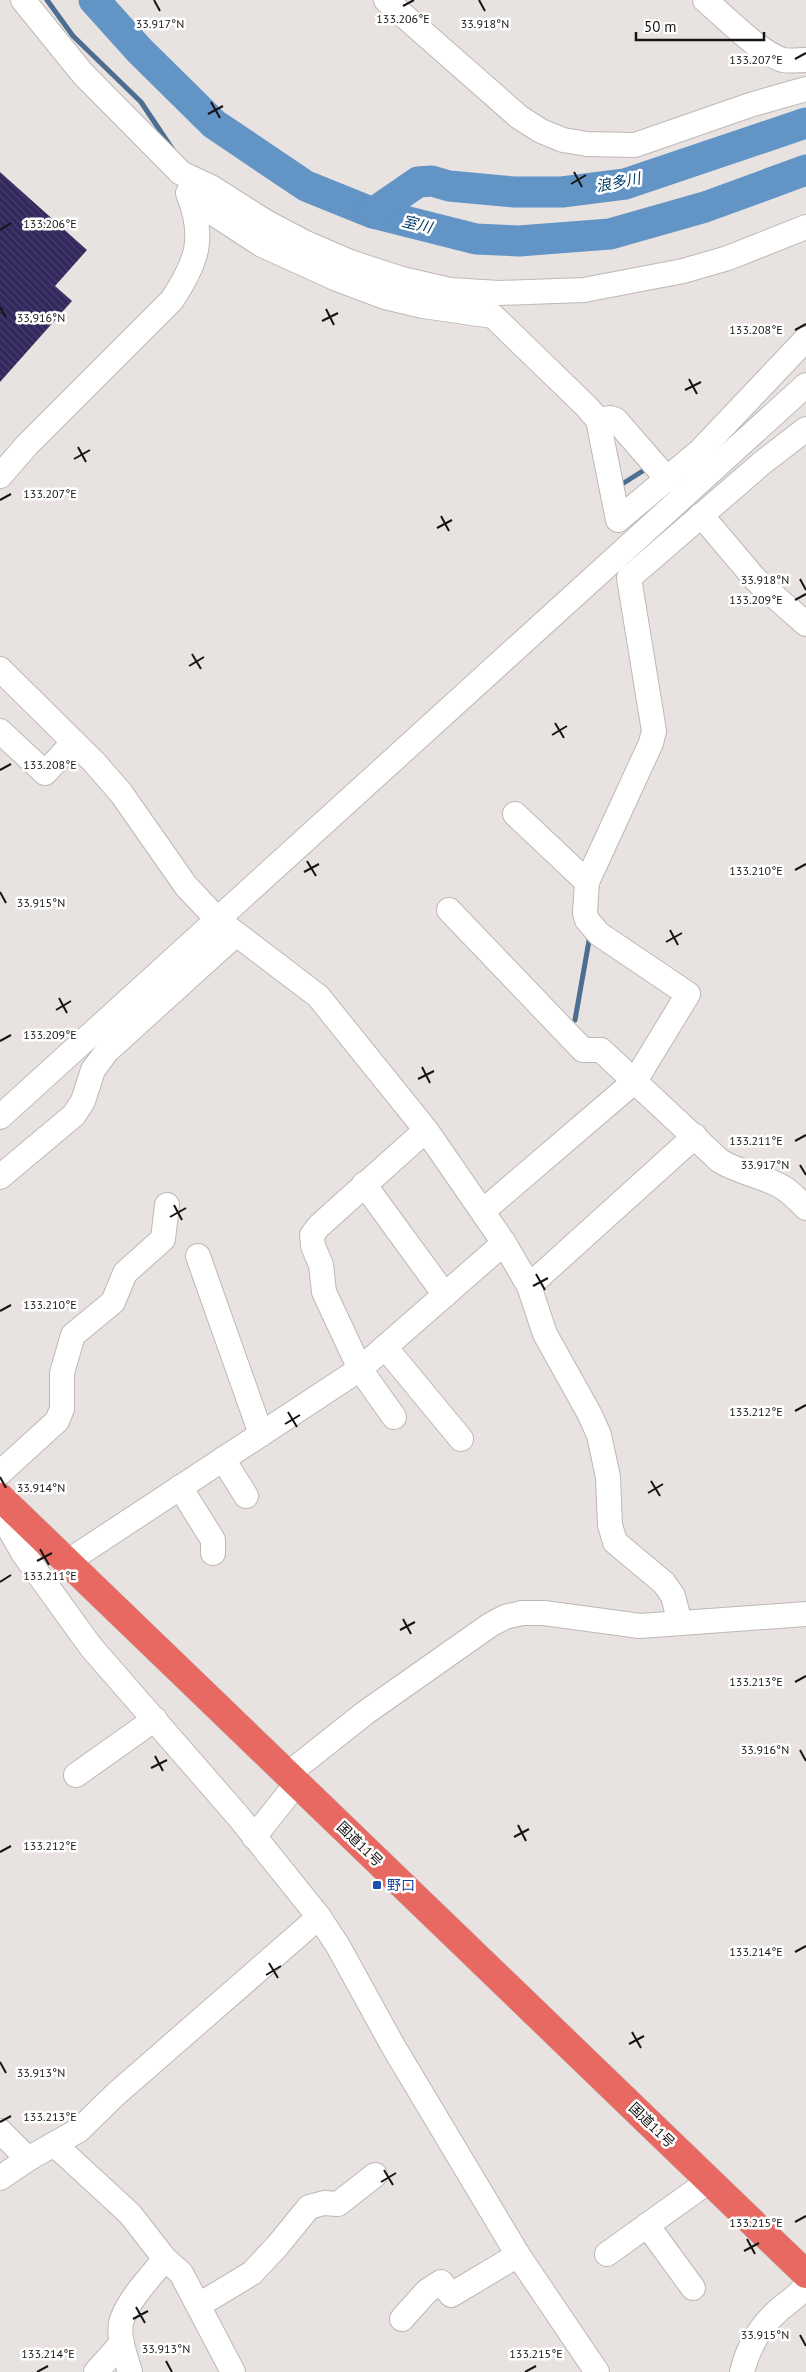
<svg xmlns="http://www.w3.org/2000/svg" width="806" height="2372" font-family="'PT Sans','Noto Sans JP',sans-serif">
<style>
.lines{fill:none;stroke-linecap:round;stroke-linejoin:round}
.stream{stroke:#4c6e91;stroke-width:5}
.river{stroke:#6394c6;stroke-width:31}
.building{fill:url(#building-back-hatch)}
.minor-casing{stroke:#bdb8b5;stroke-width:26}
.highway-casing{stroke:#c3c2c2;stroke-width:29}
.minor{stroke:#fff;stroke-width:24}
.highway{stroke:#e86961;stroke-width:28}
.ticks{fill:none;stroke:#171514;stroke-width:2}
.transit-dot{fill:#1a4fb4;stroke:#fff;stroke-width:2}
.labels{text-anchor:middle;dominant-baseline:central;stroke-width:5;stroke-linejoin:round;paint-order:stroke}
.street-label{font-size:14px;fill:#171514;stroke:#fff}
.transit-label{font-size:14px;fill:#164399;stroke:#fff;text-anchor:start}
.water-label{font-size:15px;font-style:italic;fill:#013c6b;stroke:#fff}
.ticks-label{font-size:12px;text-anchor:middle;fill:#171514;stroke:#fff;stroke-width:5;stroke-linejoin:round;paint-order:stroke}
</style>
<defs>
<pattern id="building-back-hatch" width="6" height="6" patternUnits="userSpaceOnUse" patternTransform="scale(1.25)"><rect width="6" height="6" fill="#33285e"/><path d="M-1 5l2 2M0 0l6 6M5-1l2 2" fill="none" stroke="#473e6c"/></pattern>
</defs>
<rect width="100%" height="100%" fill="#e8e3e0"/>
<g class="lines">
<g class="stream">
<polyline points="47,0 73,36 141,102 173,150"/>
<polyline points="619,486 649,467"/>
<polyline points="575,1020 590,935"/>
</g>
<g class="river">
<polyline points="94,0 139,50 214,124 306,186 373,213 476,239 519,241 610,234 705,207 806,170"/>
<polyline points="373,213 418,182 432,181 449,186 514,192 562,192 625,184 806,123"/>
</g>
</g>
<polygon class="building" points="0,172 87,250 55,286 72,301 0,382"/>
<g class="lines">
<g class="minor-casing">
<g id="minor">
<polyline points="23,0 83,74 181,173 211,187 266,222 306,243 350,262 402,279 450,290 499,293 584,290 683,271 728,258 806,227"/>
<polyline points="386,0 519,117 541,131 563,140 587,144 635,145 750,105 806,89"/>
<path d="M705,0c19,16 56,54 78,60 7,1 16,0 23,0"/>
<polyline points="192,203 216,215 262,245 337,279 385,297 423,306 493,316 587,407 598,420 618,520 700,451 806,339"/>
<polyline points="598,420 610,418 616,420 668,480"/>
<path d="M0,476l27,-31 145,-145c25,-38 34,-62 16,-107"/>
<polyline points="701,515 756,580 806,624"/>
<polyline points="0,669 94,762 121,793 186,886 218,920 318,996 426,1130 504,1243 529,1286 545,1334 589,1413 599,1435 608,1477 610,1525 615,1542 664,1583 673,1596 680,1623"/>
<polyline points="0,731 45,773 74,742"/>
<polyline points="515,814 587,882"/>
<path d="M449,910l134,140h18l119,111c20,12 43,15 62,26 9,5 17,14 24,21"/>
<polyline points="0,1117 806,385"/>
<polyline points="0,1177 74,1115 83,1101 93,1070 107,1051 236,934"/>
<polyline points="364,1184 445,1295"/>
<polyline points="483,1211 635,1081 688,994 599,934 587,920 585,913 587,882 651,743 654,731 629,578 762,463 806,429"/>
<polyline points="198,1256 261,1434"/>
<polyline points="529,1286 695,1136"/>
<polyline points="385,1347 461,1439"/>
<polyline points="394,1417 360,1369 324,1292 321,1265 313,1246 312,1235 319,1226 426,1130"/>
<polyline points="223,1459 246,1496"/>
<polyline points="0,1473 57,1421 62,1409 62,1373 73,1335 113,1302 125,1273 163,1239 167,1205"/>
<polyline points="180,1487 213,1540 213,1553"/>
<polyline points="0,1512 23,1553 91,1647 238,1816 319,1917 338,1946 393,2046 518,2255 597,2372"/>
<polyline points="67,1562 360,1369 504,1243"/>
<polyline points="288,1774 365,1713 490,1625 505,1617 522,1613 544,1613 640,1626 806,1614"/>
<polyline points="76,1775 155,1719"/>
<polyline points="254,1837 297,1783"/>
<polyline points="0,2131 28,2159"/>
<polyline points="54,2144 130,2214 165,2259 181,2273 233,2372"/>
<polyline points="0,2178 28,2159 79,2130 116,2094 319,1917"/>
<polyline points="647,2225 693,2288"/>
<polyline points="607,2254 709,2181"/>
<polyline points="199,2305 252,2273 278,2245 309,2207 324,2203 338,2204 375,2175"/>
<polyline points="402,2319 427,2291 441,2282 451,2295 518,2255"/>
<polyline points="96,2372 122,2343"/>
<path d="M130,2372c-4,-15 -12,-33 -9,-49 5,-21 30,-47 44,-64"/>
<path d="M742,2372c6,-25 18,-46 38,-63 9,-8 19,-13 26,-24"/>
</g>
</g>
<g class="highway-casing">
<polyline id="highway" points="0,1497 806,2274"/>
</g>
<use href="#minor" class="minor"/>
<use href="#highway" class="highway"/>
</g>
<path class="ticks" d="M154,0l6,11M479,0l6,11M403,6l11,-6M795,59l11,-6M211,102l9,16M208,114l15,-8M574,172l8,15M571,184l15,-9M0,230l11,-7M0,307l6,10M326,309l8,16M322,321l16,-8M795,330l11,-6M689,379l8,15M685,390l16,-8M78,447l8,15M74,459l16,-9M0,500l11,-6M441,516l8,15M437,528l15,-8M800,579l6,11M795,600l11,-6M192,654l9,15M189,666l15,-9M555,723l9,15M552,735l15,-9M0,770l11,-6M307,861l9,15M795,870l11,-6M304,872l15,-8M0,892l6,11M670,930l8,15M666,942l16,-9M59,998l8,15M56,1010l15,-9M0,1041l11,-6M422,1067l8,16M418,1079l16,-8M795,1141l11,-6M800,1165l6,10M174,1205l8,15M170,1217l16,-9M536,1274l9,16M533,1286l15,-8M0,1311l11,-6M795,1411l11,-6M288,1412l9,15M285,1424l15,-9M0,1477l6,11M651,1481l9,15M648,1493l15,-9M40,1549l9,16M37,1561l15,-8M0,1582l11,-7M403,1619l8,15M400,1630l15,-8M795,1682l11,-6M800,1750l6,11M155,1756l8,15M151,1768l16,-8M518,1825l8,16M514,1837l15,-8M0,1852l11,-6M795,1952l11,-6M269,1963l9,15M266,1975l15,-9M632,2032l9,16M629,2044l15,-8M0,2062l6,11M0,2122l11,-6M384,2170l9,15M381,2182l15,-9M795,2222l11,-6M747,2239l8,15M744,2251l15,-8M136,2307l9,16M133,2319l15,-8M800,2335l6,11M166,2361l6,11M37,2372l11,-6M525,2372l11,-6"/>
<rect class="transit-dot" x="372" y="1880" width="10" height="10" rx="2.5"/>
<g class="labels">
<g class="street-label">
<text transform="translate(360 1844) rotate(44)">国道11号</text>
<text transform="translate(652 2125) rotate(44)">国道11号</text>
</g>
<g class="transit-label">
<text x="387" y="1885">野口</text>
</g>
<g class="water-label">
<text transform="translate(618 182) rotate(-11)">浪多川</text>
<text transform="translate(417 224) rotate(14)">室川</text>
</g>
</g>
<g class="ticks-label">
<text x="403" y="23">133.206°E</text>
<text x="160" y="28">33.917°N</text>
<text x="485" y="28">33.918°N</text>
<text x="756" y="64">133.207°E</text>
<text x="50" y="228">133.206°E</text>
<text x="41" y="322">33.916°N</text>
<text x="756" y="334">133.208°E</text>
<text x="50" y="498">133.207°E</text>
<text x="765" y="584">33.918°N</text>
<text x="756" y="604">133.209°E</text>
<text x="50" y="769">133.208°E</text>
<text x="756" y="875">133.210°E</text>
<text x="41" y="907">33.915°N</text>
<text x="50" y="1039">133.209°E</text>
<text x="756" y="1145">133.211°E</text>
<text x="765" y="1169">33.917°N</text>
<text x="50" y="1309">133.210°E</text>
<text x="756" y="1416">133.212°E</text>
<text x="41" y="1492">33.914°N</text>
<text x="50" y="1580">133.211°E</text>
<text x="756" y="1686">133.213°E</text>
<text x="765" y="1754">33.916°N</text>
<text x="50" y="1850">133.212°E</text>
<text x="756" y="1956">133.214°E</text>
<text x="41" y="2077">33.913°N</text>
<text x="50" y="2121">133.213°E</text>
<text x="756" y="2227">133.215°E</text>
<text x="765" y="2339">33.915°N</text>
<text x="166" y="2353">33.913°N</text>
<text x="48" y="2358">133.214°E</text>
<text x="536" y="2358">133.215°E</text>
</g>
<path d="M636 32v8h128v-8" fill="none" stroke="#171514" stroke-width="2.5"/>
<text x="644" y="32" font-size="15" fill="#171514" stroke="#ffffff" stroke-width="4" paint-order="stroke">50 m</text>
</svg>
